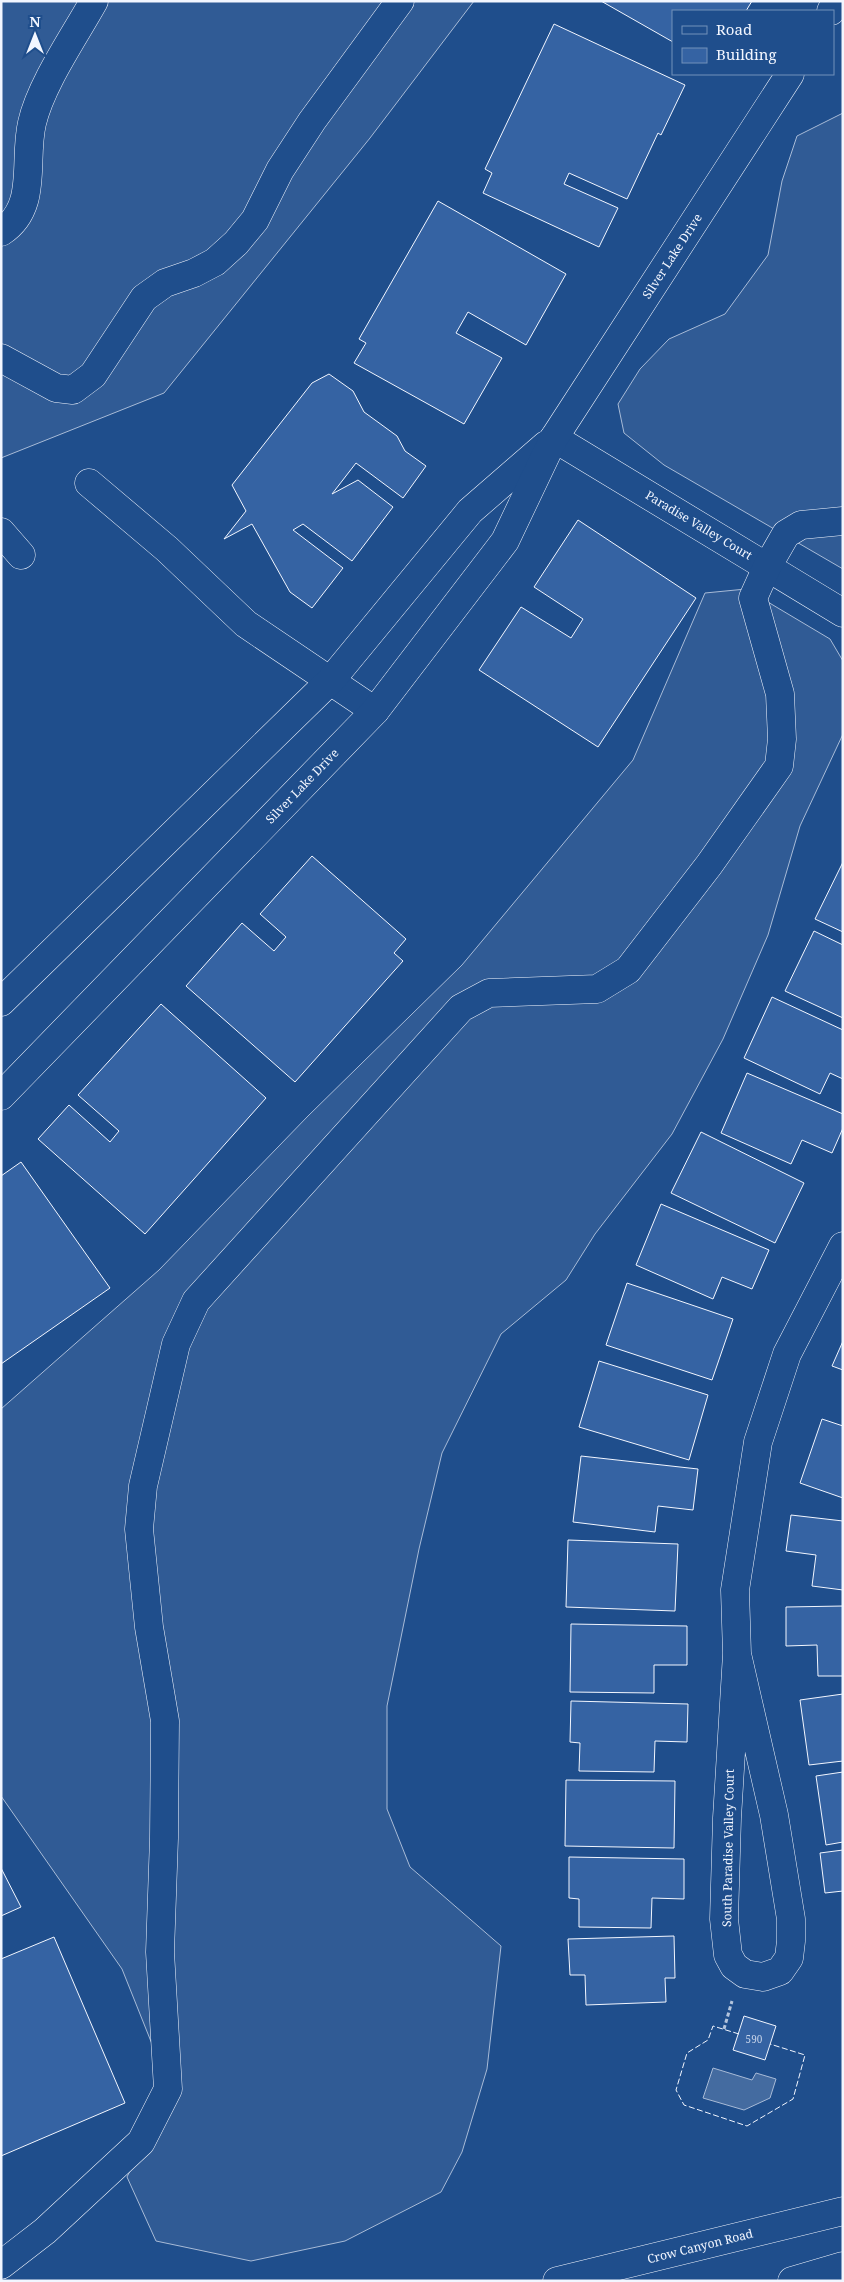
<svg xmlns="http://www.w3.org/2000/svg" width="844" height="2282" font-family="'Noto Serif',serif">
<style>
.built{fill:#305b95;stroke:#a8bbd7}
.water{fill:#446ba0;stroke:#a8bbd7}
.building{fill:#3563a3;stroke:#f2f6ff}
.lines{fill:none;stroke-linecap:round;stroke-linejoin:round}
.minor-casing{stroke:#f2f6ff;stroke-width:29}
.major-casing{stroke:#f2f6ff;stroke-width:29}
.path{stroke:#b3c4dc;stroke-width:3;stroke-dasharray:4 2.5;stroke-linecap:butt}
.minor{stroke:#1f4e8c;stroke-width:28}
.major{stroke:#1f4e8c;stroke-width:28}
.fence{stroke:#f2f6ff;stroke-width:1;stroke-dasharray:6 2.5;stroke-linecap:butt}
.labels{text-anchor:middle;dominant-baseline:central;stroke-width:4;stroke-linejoin:round;paint-order:stroke}
.number-label{font-size:10px;fill:#c3d1e8}
.street-label{font-size:12px;fill:#f2f6ff;stroke:#1f4e8c}
</style>
<rect width="100%" height="100%" fill="#1f4e8c"/>
<g class="built">
<polygon points="1,1 474,1 370,138 164,393 1,458"/>
<polygon points="843,113 843,569 664,465 624,433 618,404 640,369 669,339 725,314 768,255 782,181 797,136"/>
<polygon points="746,589 830,639 843,661 843,734 800,826 768,935 723,1039 672,1134 595,1234 566,1280 501,1334 442,1453 419,1549 387,1706 387,1809 410,1867 501,1946 487,2069 462,2152 441,2192 345,2241 251,2261 156,2241 127,2177 170,2089 122,1969 1,1796 1,1409 159,1270 308,1116 462,965 633,760 705,593"/>
</g>
<polygon class="water" points="713,2068 752,2080 756,2073 776,2079 770,2098 744,2110 703,2098"/>
<g class="building">
<polygon points="601,1 752,1 746,11 673,11 673,42"/>
<polygon points="554,24 685,85 661,135 658,133 627,199 569,173 564,184 618,208 599,247 483,193 492,173 485,169"/>
<polygon points="438,201 566,274 526,345 468,312 456,333 502,358 464,424 354,363 366,343 359,339"/>
<polygon points="329,374 353,391 364,412 397,436 405,451 426,466 403,498 356,463 332,494 358,480 393,507 352,561 303,524 293,530 343,568 312,608 290,592 252,524 224,539 246,511 232,485 312,383"/>
<polygon points="578,520 696,598 598,747 479,670 521,607 571,638 583,619 534,587"/>
<polygon points="312,856 406,939 394,953 403,961 295,1082 186,986 242,923 274,951 286,937 260,914"/>
<polygon points="843,862 843,932 815,919"/>
<polygon points="814,931 843,945 843,1018 785,991"/>
<polygon points="772,997 843,1030 843,1079 830,1073 820,1094 744,1058"/>
<polygon points="161,1004 266,1098 145,1234 38,1139 69,1105 110,1142 119,1131 78,1095"/>
<polygon points="747,1073 843,1114 843,1128 832,1153 802,1140 791,1164 721,1133"/>
<polygon points="701,1132 804,1183 775,1243 671,1193"/>
<polygon points="21,1162 110,1288 1,1364 1,1176"/>
<polygon points="661,1204 769,1250 752,1289 722,1277 713,1299 636,1265"/>
<polygon points="627,1283 733,1319 712,1380 606,1345"/>
<polygon points="843,1341 843,1370 832,1366"/>
<polygon points="599,1361 708,1395 689,1460 579,1427"/>
<polygon points="822,1419 843,1426 843,1498 800,1483"/>
<polygon points="581,1456 698,1469 693,1510 658,1506 655,1532 573,1522"/>
<polygon points="791,1515 843,1521 843,1590 812,1586 816,1555 786,1551"/>
<polygon points="568,1540 678,1544 675,1611 566,1607"/>
<polygon points="843,1606 843,1676 818,1676 817,1645 786,1646 786,1607"/>
<polygon points="571,1624 687,1626 687,1665 654,1665 654,1693 570,1692"/>
<polygon points="843,1694 843,1761 809,1765 800,1700"/>
<polygon points="571,1701 688,1704 687,1742 655,1741 654,1772 579,1771 580,1743 570,1742"/>
<polygon points="843,1772 843,1842 826,1845 816,1776"/>
<polygon points="566,1780 675,1781 674,1848 565,1846"/>
<polygon points="843,1850 843,1891 825,1893 820,1853"/>
<polygon points="569,1857 684,1859 684,1899 652,1898 651,1928 579,1927 579,1899 569,1898"/>
<polygon points="1,1868 21,1907 1,1916"/>
<polygon points="674,1936 675,1978 665,1978 666,2002 586,2005 585,1975 570,1975 568,1939"/>
<polygon points="54,1937 125,2103 1,2156 1,1959"/>
<polygon points="744,2016 776,2026 765,2060 733,2050"/>
</g>
<g class="lines">
<g class="minor-casing">
<g id="minor">
<polyline points="831,11 837,1"/>
<path d="M1,232c38,-25 22,-71 31,-109 9,-39 42,-86 62,-122"/>
<polyline points="1,358 56,388 73,390 93,375 144,298 165,283 194,273 215,262 236,243 255,220 280,170 312,121 400,1"/>
<polyline points="554,438 843,613"/>
<polyline points="89,483 167,549 246,624 375,711"/>
<polyline points="1,532 21,555"/>
<polyline points="1,1002 331,680 470,511 546,445"/>
<polyline points="1,1096 375,711 505,541 554,438 790,74"/>
<polyline points="737,1654 774,1815 791,1919 791,1941 789,1958 780,1971 763,1977 745,1974 734,1966 728,1955 724,1919 727,1818 737,1654 735,1590 758,1442 787,1354 843,1246"/>
<polyline points="1,2265 45,2231 141,2142 168,2089 160,1952 164,1838 165,1721 149,1627 139,1529 143,1486 176,1344 196,1301 461,1008 489,993 597,989 628,970 709,865 779,766 782,739 780,694 753,598 767,567 786,534 801,525 843,521"/>
</g>
</g>
<g class="major-casing">
<g id="major">
<polyline points="557,2281 843,2211"/>
<polyline points="792,2281 843,2266"/>
</g>
</g>
<polyline class="path" points="724,2029 732,2001"/>
<use href="#minor" class="minor"/>
<use href="#major" class="major"/>
<polyline class="fence" points="739,2034 713,2026 708,2040 687,2053 676,2090 684,2105 747,2126 793,2099 805,2055 770,2044"/>
</g>
<g class="labels">
<g class="number-label">
<text x="754" y="2039">590</text>
</g>
<g class="street-label">
<text transform="translate(672 256) rotate(-57)">Silver Lake Drive</text>
<text transform="translate(699 525) rotate(31)">Paradise Valley Court</text>
<text transform="translate(302 786) rotate(-46)">Silver Lake Drive</text>
<text transform="translate(728 1848) rotate(-89)">South Paradise Valley Court</text>
<text transform="translate(700 2246) rotate(-14)">Crow Canyon Road</text>
</g>
</g>
<rect width="844" height="2282" fill="none" stroke="#f2f6ff" stroke-width="5"/>
<rect x="672" y="10" width="162" height="65" fill="#1f4e8c" stroke="#7391ba"/>
<rect x="682" y="26" width="25" height="8" fill="#1f4e8c" stroke="#7391ba"/>
<text x="716" y="35" font-size="15" fill="#f2f6ff">Road</text>
<rect x="682" y="48" width="25" height="15" fill="#3563a3" stroke="#7391ba"/>
<text x="716" y="60" font-size="15" fill="#f2f6ff">Building</text>
<g transform="translate(35 35)" stroke="#1f4e8c" stroke-width="4" paint-order="stroke">
<path d="M0-4L9 19L0 12L-9 19Z" fill="#f2f6ff"/>
<text y="-8" font-size="14" font-weight="bold" text-anchor="middle" fill="#f2f6ff">N</text>
</g>
</svg>
